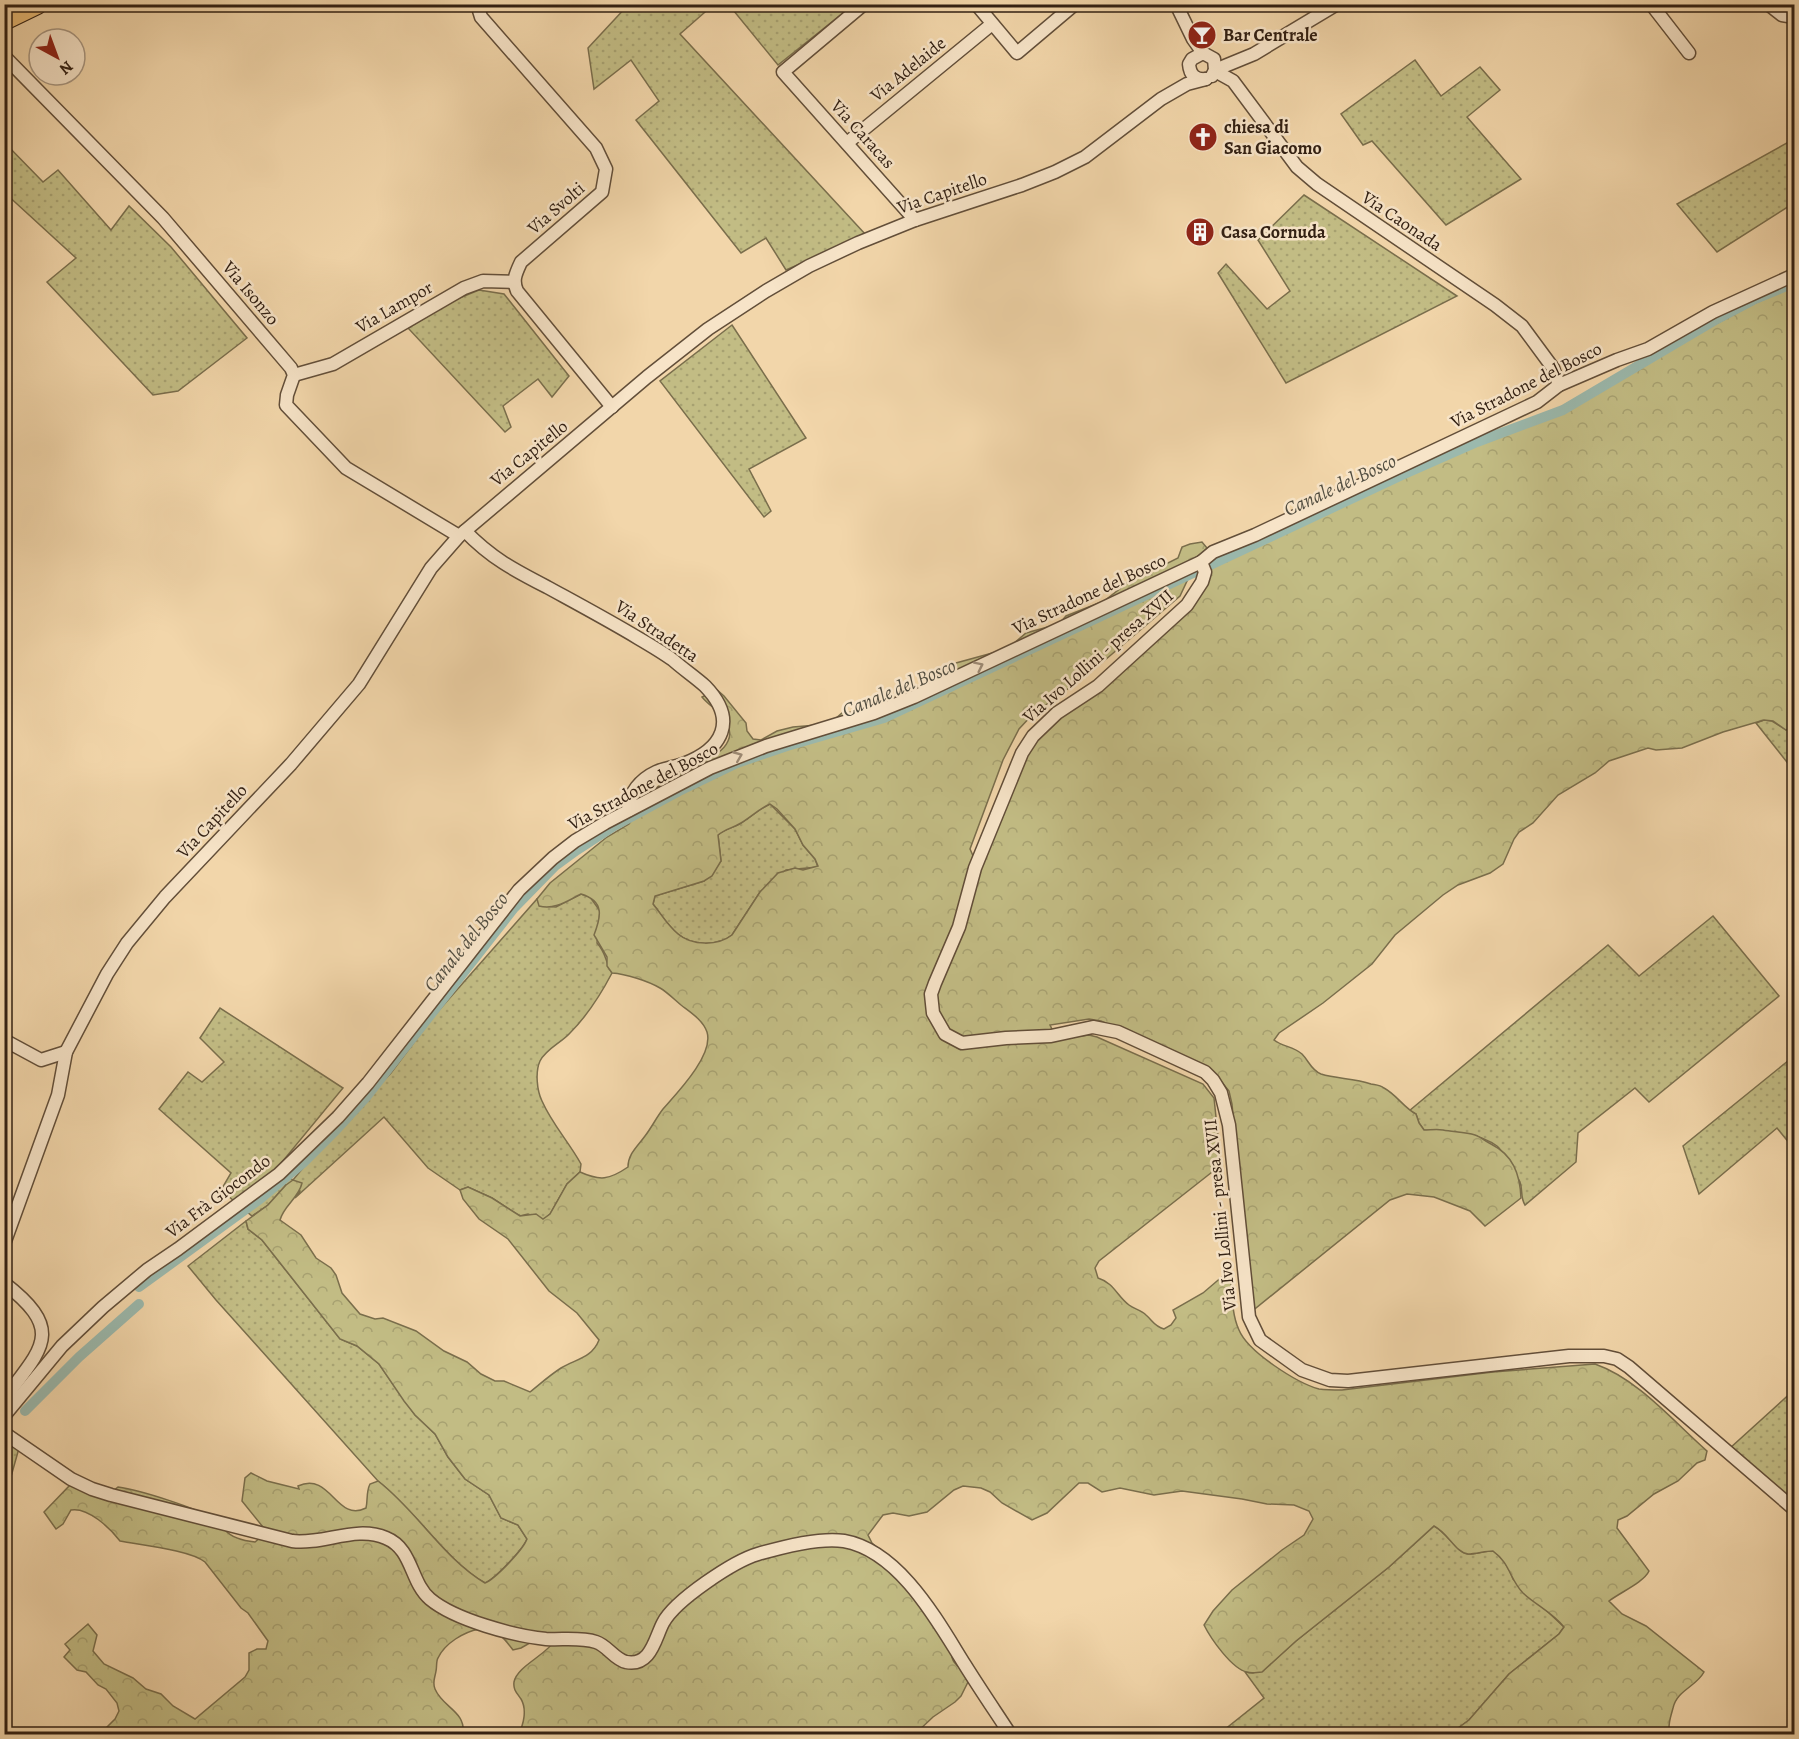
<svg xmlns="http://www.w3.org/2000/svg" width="1799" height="1739" font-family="Alegreya,serif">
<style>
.grass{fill:url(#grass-dots);stroke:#7a6e4c;stroke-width:1.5}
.forest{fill:url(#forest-crowns);stroke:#7a6e4c;stroke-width:1.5;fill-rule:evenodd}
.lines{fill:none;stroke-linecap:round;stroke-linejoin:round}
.canal{stroke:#9bb9ad;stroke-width:10}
.street-casing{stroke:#624e39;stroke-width:15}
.primary-casing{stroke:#322013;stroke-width:22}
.street{stroke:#f7e4c8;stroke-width:12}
.primary{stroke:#e9bb75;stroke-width:20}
.oneway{stroke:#9e8c77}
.labels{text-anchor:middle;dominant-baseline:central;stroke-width:5;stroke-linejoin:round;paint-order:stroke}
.poi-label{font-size:18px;font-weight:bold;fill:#322013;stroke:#f7e4c8;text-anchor:start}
.street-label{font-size:18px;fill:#322013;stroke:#f7e4c8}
.water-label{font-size:20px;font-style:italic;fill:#524e41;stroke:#f7e4c8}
</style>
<defs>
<pattern id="grass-dots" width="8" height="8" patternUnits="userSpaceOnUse" patternTransform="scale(1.5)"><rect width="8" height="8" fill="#c2bc84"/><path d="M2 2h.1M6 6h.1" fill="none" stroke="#a7a171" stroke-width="1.8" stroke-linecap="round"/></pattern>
<pattern id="forest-crowns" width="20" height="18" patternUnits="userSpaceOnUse" patternTransform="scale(1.5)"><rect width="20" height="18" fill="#c2bc84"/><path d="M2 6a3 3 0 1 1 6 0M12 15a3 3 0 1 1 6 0" fill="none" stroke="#a7a171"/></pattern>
</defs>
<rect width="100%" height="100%" fill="#f2d6aa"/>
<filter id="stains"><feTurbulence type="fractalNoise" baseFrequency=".00333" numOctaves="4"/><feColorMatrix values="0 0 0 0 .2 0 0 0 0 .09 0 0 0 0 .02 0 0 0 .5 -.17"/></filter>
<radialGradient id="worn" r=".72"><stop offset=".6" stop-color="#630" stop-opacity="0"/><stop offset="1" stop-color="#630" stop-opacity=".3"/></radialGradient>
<g class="grass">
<polygon points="628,5 713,5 680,34 866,235 786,270 766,238 741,253 636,120 659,101 631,60 594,89 588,48"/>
<polygon points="729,5 853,5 778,65"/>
<polygon points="1415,60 1441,96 1480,67 1500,90 1467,117 1521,179 1446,225 1372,141 1363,145 1341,114"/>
<polygon points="1794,139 1794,203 1717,252 1677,204"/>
<polygon points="4,142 43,182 58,170 111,230 129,206 171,247 247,338 178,391 153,395 47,282 76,258 5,193"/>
<polygon points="1304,195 1457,296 1286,383 1218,273 1226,264 1267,309 1290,291 1258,240"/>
<polygon points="479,290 504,294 569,376 552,397 538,379 503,406 511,427 505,432 408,328 452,301"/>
<polygon points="732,325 806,438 749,469 771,511 764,517 660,381"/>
<polygon points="1764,720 1772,721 1786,730 1794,726 1794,771 1756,723"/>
<path d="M770,804l25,25 8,16 12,14 3,8 -32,3 -26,22 -28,43c-14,11 -40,11 -54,-1 -10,-8 -17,-20 -25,-30l2,-8 49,-15 17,-20 -3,-26c7,-6 15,-7 23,-12 10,-6 18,-14 29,-19z"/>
<path d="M581,894l9,3 10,14 -3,32c10,11 8,19 15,30 -11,21 -25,43 -42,60 -9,10 -24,16 -30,28 -5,11 -3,30 2,40 10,23 27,41 39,63l-1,8 -13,12 -17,30 -7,6 -15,-6 -8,2 -28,-18 -24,-11 -8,3 -32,-22 -44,-51 -89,81 5,-7 -14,-6 -18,20 -16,11 -31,-26 10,-17 -72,-64 29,-37 14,10 22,-20 -24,-24 20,-30 123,80 -66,80 16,12 36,-43 62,-64 42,-56 104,-118 3,7 16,1z"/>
<path d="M1713,916l66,80 -130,106 -14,-14 -57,45 -2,29 -51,43c-5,-8 -2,-15 -5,-23 -3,-5 -7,-11 -10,-16 -4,-6 -8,-16 -13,-20 -21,-15 -49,-14 -73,-16l-5,-7 -3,-9 -7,-3 199,-166 31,31z"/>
<polygon points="1794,1056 1794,1149 1777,1128 1699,1194 1683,1146"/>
<path d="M246,1221l2,8 14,11 78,99 17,7 22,18 36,51 20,19 13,23 17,22 24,16 12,23 17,7 9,14c-4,10 -32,40 -42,44 -41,-24 -68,-72 -107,-102l-162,-181 -28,-34z"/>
<polygon points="1794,1390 1794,1508 1729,1449"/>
<polygon points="5,1430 21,1441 5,1498"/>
<path d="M1434,1526c14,7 23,27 34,28 8,0 17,-3 25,-3 10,7 16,16 20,28l51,48 -5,7 -50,40 -40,46 -19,14h-231l45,-36 -19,-26 8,1 15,-7 28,-25 93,-74z"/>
</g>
<path class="forest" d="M1794,286v440l-8,4 -13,-9 -9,-1 -41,12 -41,16 -26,2 -8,-2 -39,13 -14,12 -37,22 -25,28 -14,9 -5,7 -11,25 -13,9 -32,12 -15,10 -48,40 -23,29 -49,39 -44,30 -5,7c9,7 19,6 28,14 7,7 9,16 19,20 16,5 33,4 50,10 5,1 9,1 13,4 13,7 20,20 32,26l3,9 5,7c6,0 13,-1 19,0 10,2 22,2 32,5 6,2 10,6 16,9 22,11 29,30 30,54l-36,28 -15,-15 -36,-14 -27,-3 -17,6 -139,112 -19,-208 -3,-13 -16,-20 -112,-50 -12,-2 -39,6 7,14 32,-4 8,2 106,47 11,14 7,67 -122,96 -4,7 3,10c16,5 19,18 31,27 5,4 12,5 17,10 7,6 8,11 18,14l7,-4 5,-7 -3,-8 30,-17 27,-23c2,19 1,43 9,60 9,22 58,53 80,59 8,1 16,1 23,1l151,-18 102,-8c43,15 78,57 112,87l-2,9 -8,3 -19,18 -24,13 -27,22 -9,4 -1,8 32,43c-5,11 -28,21 -40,30l13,13 24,12 58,46c-8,15 -27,18 -31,36 -2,8 -4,12 -4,20l12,6h-231l19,-14 40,-46 50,-40 5,-7c-11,-14 -28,-22 -41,-34 -13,-13 -13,-30 -30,-42 -8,0 -17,3 -25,3 -12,-1 -20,-21 -34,-28l-45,41 -93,74 -34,31c-5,0 -10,2 -15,0 -15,-3 -36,-33 -43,-47l9,-14 19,-21 50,-40 22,-15 9,-16 -4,-8 -15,-6 -27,-1 -25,-5 -60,-8 -28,4 -34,-7 -18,4 -14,-9h-9l-32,30 -15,7 -30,-17 -12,-11 -9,-4 -18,-2 -9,4 -27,22 -18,4 -16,-3 -10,2 -15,20 4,8 12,11 68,93c-4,21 13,18 17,33l-8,16 -6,6 -22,15 -18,17h-397c6,-9 9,-25 3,-35 -4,-6 -8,-9 -7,-17 3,-16 33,-27 42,-43l-14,-3 -21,12 -8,2c-9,-12 -17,-23 -34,-21 -15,3 -34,14 -41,29 -2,3 -1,9 -2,13 -1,7 -4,11 -1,18 8,19 31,22 28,45h-363l15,-15 4,-8 -2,-8 -11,-14 -8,-4 -12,-13 -9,-2 -13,-13 6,-7 -5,-6 23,-20 9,11 -4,16 11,13 29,14 13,11 15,5 12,12 22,13 50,-42 4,-7v-17l8,-4h9l2,-8 -20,-28 -7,-5 -36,-46c-14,-12 -65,-17 -85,-21 -10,-13 -32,-34 -49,-31l-8,14 -7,5 -12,-17 29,-30 33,15 12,-10c22,3 79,21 98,33 4,2 6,7 9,10 7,8 20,11 30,12l12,-10 -25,-31 3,-23 6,-5 16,8 32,8 -1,-3c33,-15 38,37 68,22 2,-9 0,-16 4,-24l8,-3c39,30 66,78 107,102 10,-4 38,-33 42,-44l-9,-14 -17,-7 -12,-23 -24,-16 -17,-22 -13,-23 -20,-19 -11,-14 -25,-37 -22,-18 -17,-7 -78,-99 -14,-11 -2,-8 22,-16 18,-20 7,-5 9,3c-3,15 -18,22 -22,37l21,15 15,23 15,10 5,7 6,18 18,21 15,5 8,-1 33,13 28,20 23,11 14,12 14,7h9l26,11c10,-8 20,-17 31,-24 15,-9 31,-10 38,-28l-22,-27 -28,-22 -41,-52 -29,-20 -16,-20 -3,-9 8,-3 24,11 28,18 16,-2 7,5 7,-5 17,-30 13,-12c20,9 29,8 48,-5 0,-13 9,-20 17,-31 7,-9 11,-18 18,-27 14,-16 51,-54 44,-77 -4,-12 -17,-20 -26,-27 -6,-5 -14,-13 -21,-17 -12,-7 -34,-14 -48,-15l-5,-7v-9l-13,-22c7,-18 11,-34 -13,-41 -14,7 -26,16 -42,12l-2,-7 13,-16 57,-46 22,-13 11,-15v-9c15,-13 33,-23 51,-33 12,-7 31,-12 37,-26 3,-6 2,-12 -1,-18 -6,-12 -17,-16 -25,-26l15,-7 7,6 22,27 1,8 6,8 8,1 16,-9 16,-4 24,-2 18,-6 7,-6 23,-2 48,-22 15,-10h9l19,-16 40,-11 16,-7 14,-12 33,-9 7,-8 38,-15 22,-17 5,-7 15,-9 16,-2 16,-8 4,-11 8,-3 12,-2 5,6 -11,14 -16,34 -89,76 -59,43 -13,14 -16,31 -33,89 9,20 53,-131 69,-53 105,-107 10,-16 249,-115 76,-26 38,-17 63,-41 111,-59zM770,804l7,5 18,20 8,16 12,14 3,7 -15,4 -8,-2 -17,5 -18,19 -28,43c-14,11 -40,11 -54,-1 -10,-8 -17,-20 -25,-30l2,-8 49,-15 8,-5 9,-15 -3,-26c7,-6 15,-7 23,-12 10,-6 18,-14 29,-19z"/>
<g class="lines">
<g class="canal">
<polyline points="139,1287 260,1199 303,1163 334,1132 367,1096 514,908 555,866 577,850 614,826 679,791 737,763 787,746 884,718 1402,475 1477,442 1563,410 1717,319 1753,300 1794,283"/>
<polyline points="25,1411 79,1357 139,1304"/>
</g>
<g class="street-casing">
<g id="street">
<path d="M477,4l4,13 115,131 10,21 -4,23 -81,70c-5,11 -9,18 -4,29l95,116"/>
<polyline points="864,4 783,72 915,220"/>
<polyline points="976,4 1017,53 1075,4"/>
<polyline points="1176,4 1193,39 1203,53"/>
<polyline points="1651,4 1689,53"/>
<polyline points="1768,4 1782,15 1794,17"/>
<polyline points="4,56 163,218 291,368 294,375 287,395 286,405 346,468 459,536"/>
<polyline points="1215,70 1254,54 1337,4"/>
<polyline points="1215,71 1233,81 1297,167 1317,184 1495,305 1522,326 1553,368 1559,385"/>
<path d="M1206,79c-11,1 -16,-4 -17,-15l3,-5 11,-6 11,6 1,11 -3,6"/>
<polyline points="847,143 992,24"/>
<polyline points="294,375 333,364 464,288 483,281 514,282"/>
<path d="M465,531c26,27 49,39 82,56 31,17 61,33 91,51 12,7 24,14 35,22 10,9 22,17 32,26 33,34 18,63 -22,78 -9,3 -18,4 -27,8 -15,7 -28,21 -27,38"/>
<polyline points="1201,562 1205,572 1202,582 1187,605 1098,686 1057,713 1033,736 1022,753 975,868 959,927 935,983 931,994 933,1013 945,1034 962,1043 1006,1038 1051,1036 1093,1027 1118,1032 1205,1072 1213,1080 1221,1093 1229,1125 1249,1317 1260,1340 1302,1370 1330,1380 1348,1381 1569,1356 1604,1356 1617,1359 1629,1367 1794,1509"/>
<polyline points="4,1040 41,1060 66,1052"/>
<polyline points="4,1244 58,1095 66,1052 107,974 127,943 165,897 291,764 359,684 431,568 459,536 647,377 708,329 766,291 809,266 858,243 915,220 1022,185 1055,172 1085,157 1161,99 1187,84 1206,79"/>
<path d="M4,1283c62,48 38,65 0,116"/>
<polyline points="4,1416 62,1346 103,1307 147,1270 178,1249 279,1174 338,1117 368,1083 519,890 553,858 575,841 605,823 710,768 766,746 874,713 914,697 1201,562 1213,552 1255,535 1537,402 1559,385 1617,360 1648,349 1713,312 1794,275"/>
<path d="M4,1433l67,46 21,10 19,6 181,46c31,4 64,-16 94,-3 27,11 24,44 44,61 25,21 85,37 116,40 16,1 35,-2 50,3 12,4 18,17 30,20 25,5 29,-24 37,-39 12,-23 71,-62 95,-69 24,-7 61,-17 86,-13 56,10 94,81 121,124 15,24 30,46 45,69"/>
</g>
</g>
<g class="primary-casing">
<polyline id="primary" points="4,20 37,4"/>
</g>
<use href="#street" class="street"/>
<use href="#primary" class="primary"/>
</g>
<defs><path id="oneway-chevron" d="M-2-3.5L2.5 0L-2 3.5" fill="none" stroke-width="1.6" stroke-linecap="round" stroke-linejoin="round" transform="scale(1.5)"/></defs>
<g class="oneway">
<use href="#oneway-chevron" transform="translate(979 666) rotate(-26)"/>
<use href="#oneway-chevron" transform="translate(738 756) rotate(-22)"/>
</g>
<defs>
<g id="bar-disc" transform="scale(1.5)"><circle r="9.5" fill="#8f2418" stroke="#f7e4c8"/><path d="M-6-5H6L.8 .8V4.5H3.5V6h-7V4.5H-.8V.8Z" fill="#fff"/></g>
<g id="church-disc" transform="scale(1.5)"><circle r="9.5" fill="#8f2418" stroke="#f7e4c8"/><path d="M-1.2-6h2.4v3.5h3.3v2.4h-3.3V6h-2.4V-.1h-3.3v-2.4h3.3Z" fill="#fff"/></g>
<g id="building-disc" transform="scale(1.5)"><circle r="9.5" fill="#8f2418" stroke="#f7e4c8"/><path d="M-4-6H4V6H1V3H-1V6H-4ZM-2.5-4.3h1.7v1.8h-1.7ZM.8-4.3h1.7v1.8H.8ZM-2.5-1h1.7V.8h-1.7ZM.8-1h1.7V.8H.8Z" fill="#fff"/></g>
</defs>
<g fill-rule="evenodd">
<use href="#bar-disc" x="1202" y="35"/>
<use href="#church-disc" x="1203" y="137"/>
<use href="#building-disc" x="1200" y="232"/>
</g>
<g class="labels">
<g class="poi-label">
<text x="1223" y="35">Bar Centrale</text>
<text x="1224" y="127">chiesa di<tspan x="1224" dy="21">San Giacomo</tspan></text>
<text x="1221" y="232">Casa Cornuda</text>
</g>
<g class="street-label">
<text transform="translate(908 69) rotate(-39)">Via Adelaide</text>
<text transform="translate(863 134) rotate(48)">Via Caracas</text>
<text transform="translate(942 193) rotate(-19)">Via Capitello</text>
<text transform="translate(556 208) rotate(-41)">Via Svolti</text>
<text transform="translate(1402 221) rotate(34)">Via Caonada</text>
<text transform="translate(251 293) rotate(50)">Via Isonzo</text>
<text transform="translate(394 307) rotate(-30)">Via Lampor</text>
<text transform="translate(1526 385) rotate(-27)">Via Stradone del Bosco</text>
<text transform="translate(529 453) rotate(-39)">Via Capitello</text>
<text transform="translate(1089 594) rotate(-25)">Via Stradone del Bosco</text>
<text transform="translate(657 631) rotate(34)">Via Stradetta</text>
<text transform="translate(1098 656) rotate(-41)">Via Ivo Lollini - presa XVII</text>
<text transform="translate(643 786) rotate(-28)">Via Stradone del Bosco</text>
<text transform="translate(212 821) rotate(-47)">Via Capitello</text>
<text transform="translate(218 1196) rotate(-37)">Via Frà Giocondo</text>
<text transform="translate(1220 1215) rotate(-96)">Via Ivo Lollini - presa XVII</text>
</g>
<g class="water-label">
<text transform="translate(1340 485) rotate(-25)">Canale del Bosco</text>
<text transform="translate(899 688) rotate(-23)">Canale del Bosco</text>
<text transform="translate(466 942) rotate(-51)">Canale del Bosco</text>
</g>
</g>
<rect width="1799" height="1739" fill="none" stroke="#f2d6aa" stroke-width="24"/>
<rect x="6" y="6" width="1787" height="1727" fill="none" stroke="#322013" stroke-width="3"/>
<rect x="12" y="12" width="1775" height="1715" fill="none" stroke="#322013" stroke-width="1.5"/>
<g transform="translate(57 57) rotate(139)"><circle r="28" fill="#f7e4c8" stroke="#a89680" stroke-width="1.5"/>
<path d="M0-4.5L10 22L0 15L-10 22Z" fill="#8f2418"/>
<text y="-9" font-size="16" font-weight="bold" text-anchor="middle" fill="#322013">N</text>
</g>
<rect width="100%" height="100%" filter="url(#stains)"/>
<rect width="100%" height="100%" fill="url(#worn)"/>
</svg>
